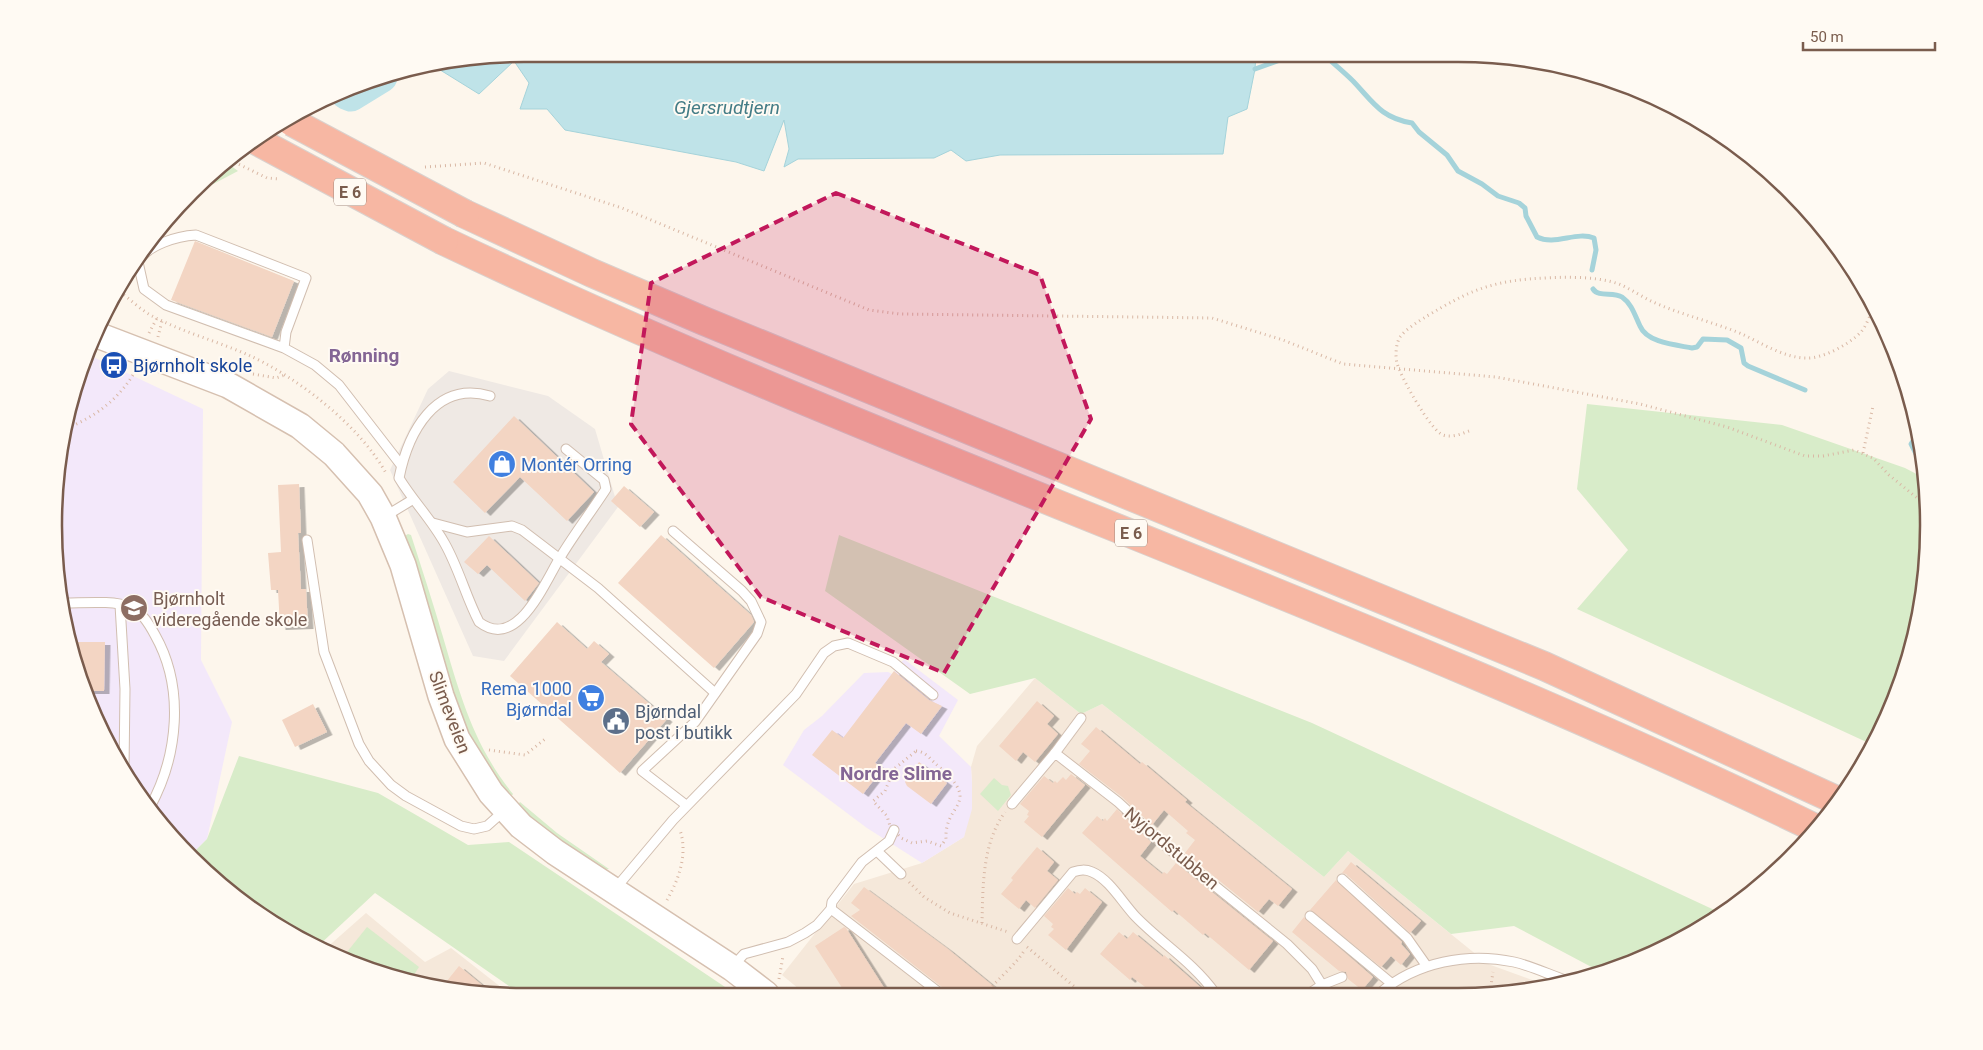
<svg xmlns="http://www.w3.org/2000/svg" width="1983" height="1050" font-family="Roboto,sans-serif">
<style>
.residential{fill:#f5e8da}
.industrial{fill:#efe9e4}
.education{fill:#f3e8fa}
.green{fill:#d8ecc9}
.water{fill:#bfe3e8;stroke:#a5d3da}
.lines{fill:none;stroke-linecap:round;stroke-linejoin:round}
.stream{stroke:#a5d3da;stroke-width:5}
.river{stroke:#bfe3e8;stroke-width:31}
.building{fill:#f3d5c3;filter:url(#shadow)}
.lane-casing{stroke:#d1beb0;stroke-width:11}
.secondary-casing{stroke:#d6c0b0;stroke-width:28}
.highway-casing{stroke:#dad1cd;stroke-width:30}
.path{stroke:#d9b8a5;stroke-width:3;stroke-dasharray:1 4;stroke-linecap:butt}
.lane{stroke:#fff;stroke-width:9}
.secondary{stroke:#fff;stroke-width:25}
.highway{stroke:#f7b7a3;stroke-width:28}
.highway-bridge-casing{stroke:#dad1cd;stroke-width:30;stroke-linecap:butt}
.highway-bridge{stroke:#f7b7a3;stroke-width:28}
.marked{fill:#c2185b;fill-opacity:0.2;stroke:#c2185b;stroke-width:4;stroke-dasharray:10 6;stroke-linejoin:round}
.labels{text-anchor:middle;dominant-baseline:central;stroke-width:4;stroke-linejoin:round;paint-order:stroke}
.shield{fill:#fffaf3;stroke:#a28b7f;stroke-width:1}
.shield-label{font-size:16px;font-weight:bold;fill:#7a5c4d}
.transit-label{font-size:18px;fill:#164399;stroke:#fffaf3;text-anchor:start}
.shop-label{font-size:18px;fill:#366cbe;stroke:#fffaf3;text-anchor:start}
.education-label{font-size:18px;fill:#785e54;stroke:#fffaf3;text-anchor:start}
.service-label{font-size:18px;fill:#4e5e75;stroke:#fffaf3;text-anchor:start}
.street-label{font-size:18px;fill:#7a5c4d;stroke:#fffaf3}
.water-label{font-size:19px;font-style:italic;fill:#437c86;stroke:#fffaf3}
.neighbourhood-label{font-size:19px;font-weight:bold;fill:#846695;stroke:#fffaf3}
.rim{fill:none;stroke:#7a5c4d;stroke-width:2.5}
</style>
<defs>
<filter id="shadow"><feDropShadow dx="5.5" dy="3" stdDeviation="0" flood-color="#0004"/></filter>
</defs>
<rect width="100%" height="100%" fill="#fdf6ec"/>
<g class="residential">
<polygon points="1035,678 1081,714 1102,704 1324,877 1348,851 1488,964 1546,985 1520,992 805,994 782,975 854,884 922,863 964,837 972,783 971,767 977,746"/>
<polygon points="366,913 425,962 451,948 511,995 494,995 403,980 324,950"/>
</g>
<polygon class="industrial" points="449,371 548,396 595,429 618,507 504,661 473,656 390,470 428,389"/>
<g class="education">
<polygon points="91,356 203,409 201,660 232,722 207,839 190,856 133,787 90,706 55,556 70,403"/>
<polygon points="904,659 958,700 939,736 971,767 972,783 972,809 964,837 922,863 867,828 783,765 804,730 822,716 864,673 888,672 892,674"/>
</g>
<g class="green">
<polygon points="227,163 238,171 202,190"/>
<polygon points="1587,404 1782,425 1905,468 1926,479 1928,556 1913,647 1881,734 1873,745 1577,609 1628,550 1577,489"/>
<path d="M408,534l3,1c11,34 22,68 32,102 17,58 31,109 70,157l-4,5 -30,-40 -23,-50 -53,-172z"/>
<polygon points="839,535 1312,723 1723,914 1638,960 1599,971 1514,926 1451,934 1348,851 1324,877 1102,704 1081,714 1035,678 970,694 825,591"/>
<polygon points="239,756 378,793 468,845 509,842 737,995 522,995 375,893 316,948 190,856 207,839"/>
<polygon points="994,778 1002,785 1008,786 1011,795 998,811 980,794"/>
<polygon points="520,802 557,833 609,869 600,870 516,807"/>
<polygon points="367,927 419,967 410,981 343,957"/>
</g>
<polygon class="water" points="525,54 1256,55 1255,69 1247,109 1228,117 1223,154 1000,155 966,161 951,150 934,158 798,159 784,167 789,149 784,120 764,171 736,162 565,130 547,109 520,109 529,83 514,61 479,94 437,68"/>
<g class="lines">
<g class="stream">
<path d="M1324,55c9,8 20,17 29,26 20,21 28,37 59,42l7,9 28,23 11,16 24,13 16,12 21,7 6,5 1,8 11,21c18,9 39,-6 57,1l2,12 -4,20"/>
<polyline points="1255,69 1294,55"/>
<path d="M1593,289c6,9 20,2 29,8 10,7 13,19 18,29 7,17 37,19 52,22l5,-1 6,-8 24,1 14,8 3,15 4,3 57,24"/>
<polyline points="1918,433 1911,444 1919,460 1925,463"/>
</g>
<polyline class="river" points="346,94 351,96 382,77"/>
</g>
<g class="building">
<polygon points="195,241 294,281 272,337 171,300"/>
<polygon points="514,416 594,492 567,521 520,477 485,513 453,482"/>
<polygon points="299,484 301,533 298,533 301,589 306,589 308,626 280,627 278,590 271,590 268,553 281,552 278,485"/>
<polygon points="624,486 654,512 640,527 611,501"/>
<polygon points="661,535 751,615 754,622 714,668 618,583"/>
<polygon points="489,536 539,583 525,601 487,565 478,574 464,562"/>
<polygon points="557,622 587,649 594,641 609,654 601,662 667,719 620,773 510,676"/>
<polygon points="75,642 105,642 104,691 86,691"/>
<polygon points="894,671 929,700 942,706 921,734 906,723 875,763 883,768 863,794 812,755 832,730 843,738"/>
<polygon points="1037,701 1054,716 1047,724 1058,734 1035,762 1023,752 1016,761 999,746"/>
<polygon points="313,704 327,732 295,747 282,720"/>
<polygon points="1096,727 1140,764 1142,762 1187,800 1185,802 1292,889 1278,906 1269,899 1258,912 1185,853 1195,840 1186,833 1188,831 1164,810 1152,825 1122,797 1079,764 1090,751 1081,744"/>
<polygon points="919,762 947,783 931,804 907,786 905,782"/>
<polygon points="1071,774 1085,785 1042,837 1024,822 1029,816 1027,815 1029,811 1020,804 1044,776 1053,783 1055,781 1057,783 1063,777 1066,780"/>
<polygon points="1117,809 1151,842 1140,856 1162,874 1164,872 1167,874 1176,863 1273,941 1249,970 1205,933 1203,935 1174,910 1172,912 1082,833 1097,816 1103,821 1105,818 1107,821"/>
<polygon points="1037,847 1054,862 1047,871 1058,880 1035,908 1026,900 1019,909 1001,894 1013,880 1011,878"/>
<polygon points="1351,862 1421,921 1410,933 1346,874 1342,873"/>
<polygon points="1336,880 1402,942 1401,944 1410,954 1401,965 1391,956 1381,967 1310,910"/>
<polygon points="864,887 948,949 1003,994 960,994 951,987 947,991 851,916 860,910 851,903"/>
<polygon points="1068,888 1075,894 1077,892 1080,894 1085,888 1102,902 1066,950 1048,935 1054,929 1051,927 1053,924 1044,916"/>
<polygon points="1304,917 1373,977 1362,990 1348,979 1346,972 1339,971 1292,932"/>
<polygon points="844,927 846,928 888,994 846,994 815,946"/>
<polygon points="1119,932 1127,939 1133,932 1163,957 1164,955 1207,993 1153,993 1132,977 1130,980 1100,954"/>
<polygon points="459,966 494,995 442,987"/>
</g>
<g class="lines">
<g class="lane-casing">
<g id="lane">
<path d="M284,348l2,-16 20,-54 -110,-43c-19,1 -49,10 -58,27l6,27 22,16 118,43 31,17 24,20 62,80"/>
<path d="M490,396c-55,-16 -82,37 -91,82 14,23 33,42 46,66 14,25 21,53 34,78 39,30 66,-41 82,-66 14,-23 30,-44 45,-67l-2,-9 -38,-31"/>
<polyline points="384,517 412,500"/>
<polyline points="433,523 467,532 512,526 522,530 598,588 715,693"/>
<polyline points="673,531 742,591 751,601 761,622 757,634 695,722 642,771 686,805"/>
<polyline points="307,540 324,652 359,744 369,761 391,785 406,796 461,826 474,829 487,826 505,810"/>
<path d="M66,603c17,0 48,-3 64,4 12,5 19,17 25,28 30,53 23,121 -5,172"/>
<polyline points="120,605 125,689 124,769"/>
<polyline points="1055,753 1081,718"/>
<polyline points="1012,804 1055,753 1118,802 1168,848 1287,944 1312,969 1322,985 1310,993"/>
<polyline points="878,852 901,874"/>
<polyline points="1342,879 1407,938 1426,965"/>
<polyline points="615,889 673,820 796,694 824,653 834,646 848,643 893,662 933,695"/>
<polyline points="831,909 941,994"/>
<polyline points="1310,916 1391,983"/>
<path d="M1017,939l56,-67c7,-2 12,-3 19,0 17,7 30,30 43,44 26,27 58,46 80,77"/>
<polyline points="733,966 744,954 788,942 805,933 817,925 831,909 832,902 862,862 889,841 894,830"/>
<polyline points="1322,985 1342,977"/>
<path d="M1380,993c36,-31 88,-41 134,-31 17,4 34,12 51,18"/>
</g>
</g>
<g class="secondary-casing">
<polyline id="secondary" points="100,336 228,385 300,426 334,454 370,494 383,517 403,565 441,696 457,739 491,793 521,826 555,852 732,968 766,994"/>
</g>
<g class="highway-casing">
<g id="highway">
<polyline points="465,214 592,273 704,321 1544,666 1836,800"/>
<path d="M444,241c450,214 925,371 1373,588"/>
</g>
</g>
<g class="path">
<polyline points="230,160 267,178 280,179"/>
<polyline points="425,167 484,163 622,208 869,310 900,314 1212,318 1283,340 1343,364 1496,377 1640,404 1727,427 1805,456 1823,456 1854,450 1873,458 1889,475 1927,506"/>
<path d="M120,292c11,8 22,19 34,25 29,15 62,24 92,37 50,22 115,72 141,121"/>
<polyline points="149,333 157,318"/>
<polyline points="158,337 162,321"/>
<polyline points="253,374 276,378 285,375"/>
<path d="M67,428c28,-11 52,-29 67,-55"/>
<path d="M1469,431c-8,3 -17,7 -26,4 -12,-4 -43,-59 -46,-72 -2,-7 -1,-20 3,-26 6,-8 19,-16 27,-21 37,-22 58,-33 102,-37 28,-2 64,-4 90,5 12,5 23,13 34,18 29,13 60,20 89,32 19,9 43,24 64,24 16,1 42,-13 54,-25 6,-6 10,-18 14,-26"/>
<polyline points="1863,453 1873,406"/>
<polyline points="489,750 525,755 545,739"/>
<path d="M916,751c9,0 15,9 21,14 47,40 7,37 9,74l-5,7 -14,-5 -15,2 -11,-5 -11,-12 -3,-10 -14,-15 12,-10 9,-22z"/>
<polyline points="909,882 924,897 950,913 1008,932"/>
<path d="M667,900c12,-21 21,-46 13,-70"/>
<path d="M982,923c1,-37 0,-79 23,-111"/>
<polyline points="1027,947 1082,993"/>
<polyline points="779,979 783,956"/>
<polyline points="786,988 794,994"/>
<polyline points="1490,992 1493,972"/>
<path d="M986,994c10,-14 33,-32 39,-45"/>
</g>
<use href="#lane" class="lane"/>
<use href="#secondary" class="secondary"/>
<use href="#highway" class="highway"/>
<g class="highway-bridge-casing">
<g id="highway-bridge">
<polyline points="292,122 465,214"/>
<polyline points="257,141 444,241"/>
</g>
</g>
<use href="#highway-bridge" class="highway-bridge"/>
</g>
<path class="marked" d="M836,193l204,82 51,144 -147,254 -183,-76 -130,-173 20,-141z"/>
<defs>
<g id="bus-disc" transform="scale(1.4375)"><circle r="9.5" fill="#1a4fb4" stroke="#fffaf3"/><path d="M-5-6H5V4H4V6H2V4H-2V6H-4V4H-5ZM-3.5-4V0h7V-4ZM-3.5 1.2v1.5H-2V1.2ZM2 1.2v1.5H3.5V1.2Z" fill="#fff"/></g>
<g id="shop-disc" transform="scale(1.4375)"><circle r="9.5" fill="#3f7fe0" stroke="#fffaf3"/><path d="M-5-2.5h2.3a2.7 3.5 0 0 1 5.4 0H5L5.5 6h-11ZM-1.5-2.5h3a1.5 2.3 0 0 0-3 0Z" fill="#fff"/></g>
<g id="school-disc" transform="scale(1.4375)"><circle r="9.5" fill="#8d6e63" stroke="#fffaf3"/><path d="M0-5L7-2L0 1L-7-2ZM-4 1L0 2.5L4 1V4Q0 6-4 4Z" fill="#fff"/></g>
<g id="supermarket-disc" transform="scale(1.4375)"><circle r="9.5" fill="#3f7fe0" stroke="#fffaf3"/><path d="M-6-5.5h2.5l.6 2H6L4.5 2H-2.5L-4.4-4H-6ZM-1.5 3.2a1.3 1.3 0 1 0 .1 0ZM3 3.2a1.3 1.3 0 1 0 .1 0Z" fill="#fff"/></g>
<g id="civic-disc" transform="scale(1.4375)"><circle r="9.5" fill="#5c6f8a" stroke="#fffaf3"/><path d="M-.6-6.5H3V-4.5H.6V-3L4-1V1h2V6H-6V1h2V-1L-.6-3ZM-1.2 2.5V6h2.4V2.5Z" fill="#fff"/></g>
</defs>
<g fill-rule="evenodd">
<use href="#bus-disc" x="114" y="365"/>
<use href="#shop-disc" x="502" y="464"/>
<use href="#school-disc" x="134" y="608"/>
<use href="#supermarket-disc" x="591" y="698"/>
<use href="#civic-disc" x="616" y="721"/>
</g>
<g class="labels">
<g class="shield">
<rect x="334" y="178.5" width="32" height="27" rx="4"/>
<rect x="1115" y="519.5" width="32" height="27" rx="4"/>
</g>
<g class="shield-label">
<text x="350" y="192">E 6</text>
<text x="1131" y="533">E 6</text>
</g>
<g class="transit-label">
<text x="133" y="365">Bjørnholt skole</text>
</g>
<g class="shop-label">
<text x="521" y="464">Montér Orring</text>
<text x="572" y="688" text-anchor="end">Rema 1000<tspan x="572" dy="21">Bjørndal</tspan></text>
</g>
<g class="education-label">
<text x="153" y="598">Bjørnholt<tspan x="153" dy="21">videregående skole</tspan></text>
</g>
<g class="service-label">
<text x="635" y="711">Bjørndal<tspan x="635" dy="21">post i butikk</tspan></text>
</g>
<g class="street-label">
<text transform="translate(450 712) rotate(69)">Slimeveien</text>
<text transform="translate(1172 848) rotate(40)">Nyjordstubben</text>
</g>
<g class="water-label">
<text x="727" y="107">Gjersrudtjern</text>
</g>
<g class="neighbourhood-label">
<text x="364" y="355">Rønning</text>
<text x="896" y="773">Nordre Slime</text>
</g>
</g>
<path d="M0 0H1983V1050H0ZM524 62H1458A462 462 0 0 1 1920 524V526A462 462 0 0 1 1458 988H524A462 462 0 0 1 62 526V524A462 462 0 0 1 524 62Z" fill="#fffaf3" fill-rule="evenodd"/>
<path class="rim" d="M524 62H1458A462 462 0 0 1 1920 524V526A462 462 0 0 1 1458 988H524A462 462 0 0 1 62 526V524A462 462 0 0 1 524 62Z"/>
<path d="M1803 42v8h132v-8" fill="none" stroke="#7a5c4d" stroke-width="2.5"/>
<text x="1810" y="42" font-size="15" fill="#7a5c4d" stroke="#fffaf3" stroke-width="4" paint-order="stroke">50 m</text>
</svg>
